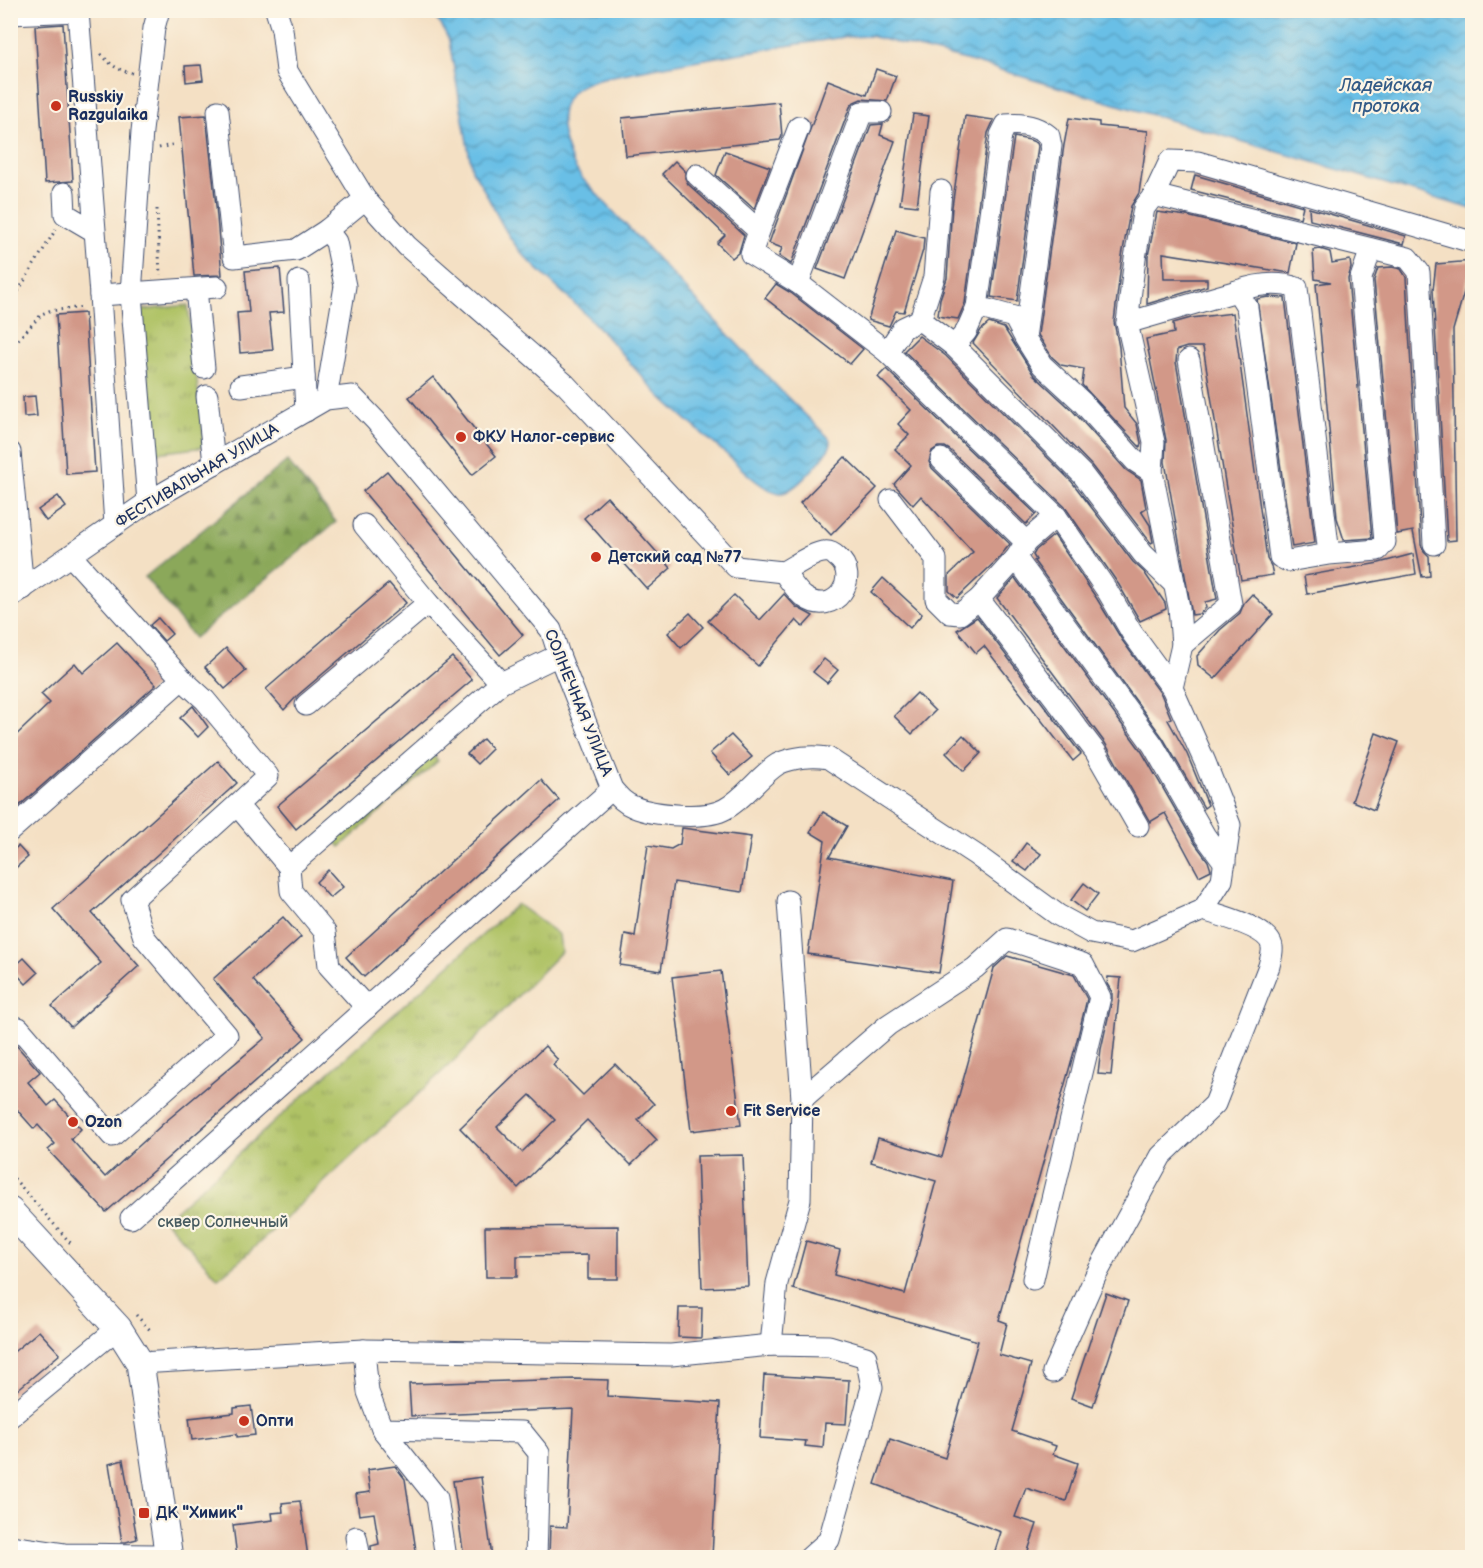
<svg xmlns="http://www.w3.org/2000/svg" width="1483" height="1568" font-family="'Balsamiq Sans',sans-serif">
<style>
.forest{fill:url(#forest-firs);stroke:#536c5c;stroke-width:1.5}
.park{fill:url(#park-tufts);stroke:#657862;stroke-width:1.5}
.water{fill:url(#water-waves);stroke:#4277a2;stroke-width:1.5}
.building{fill:#d29888;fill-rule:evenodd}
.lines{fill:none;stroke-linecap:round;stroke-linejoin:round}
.minor-casing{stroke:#3c4a6d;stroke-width:23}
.major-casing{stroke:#3c4a6d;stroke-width:29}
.path{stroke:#3c4a6d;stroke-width:3;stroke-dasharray:1.5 4.5;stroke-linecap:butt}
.minor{stroke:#fff;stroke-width:21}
.major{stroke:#fff;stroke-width:27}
.poi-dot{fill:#c8321e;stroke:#fcf5e5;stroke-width:2}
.labels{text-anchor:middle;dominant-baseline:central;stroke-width:4.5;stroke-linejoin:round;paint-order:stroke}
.poi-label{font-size:16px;font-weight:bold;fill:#1b2f5e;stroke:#fcf5e5;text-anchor:start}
.street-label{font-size:16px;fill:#1b2f5e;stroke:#fcf5e5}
.park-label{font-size:16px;fill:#475b60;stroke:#fcf5e5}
.water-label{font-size:18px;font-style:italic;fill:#325a87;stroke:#fcf5e5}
</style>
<defs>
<pattern id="forest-firs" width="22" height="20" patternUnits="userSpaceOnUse" patternTransform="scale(1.5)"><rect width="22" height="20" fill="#8ba85a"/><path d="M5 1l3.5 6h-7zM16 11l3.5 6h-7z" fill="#71894e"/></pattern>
<pattern id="park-tufts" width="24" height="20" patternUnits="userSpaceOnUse" patternTransform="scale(1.5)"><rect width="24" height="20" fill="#afc265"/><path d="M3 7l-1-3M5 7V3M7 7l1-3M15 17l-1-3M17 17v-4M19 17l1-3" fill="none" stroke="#8e9e56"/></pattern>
<pattern id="water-waves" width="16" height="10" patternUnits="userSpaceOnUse" patternTransform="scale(1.5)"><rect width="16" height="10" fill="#69bfe6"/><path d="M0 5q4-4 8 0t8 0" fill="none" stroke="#569cbe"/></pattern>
</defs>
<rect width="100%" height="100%" fill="#fcf5e5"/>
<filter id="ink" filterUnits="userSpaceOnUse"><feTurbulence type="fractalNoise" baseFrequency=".0167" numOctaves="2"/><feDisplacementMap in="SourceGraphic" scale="12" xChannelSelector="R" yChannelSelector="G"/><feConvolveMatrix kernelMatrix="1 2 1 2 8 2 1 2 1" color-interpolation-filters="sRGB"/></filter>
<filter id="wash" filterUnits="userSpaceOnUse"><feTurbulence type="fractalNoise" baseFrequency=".008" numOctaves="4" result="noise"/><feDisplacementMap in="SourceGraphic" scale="24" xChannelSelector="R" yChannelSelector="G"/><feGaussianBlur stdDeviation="1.35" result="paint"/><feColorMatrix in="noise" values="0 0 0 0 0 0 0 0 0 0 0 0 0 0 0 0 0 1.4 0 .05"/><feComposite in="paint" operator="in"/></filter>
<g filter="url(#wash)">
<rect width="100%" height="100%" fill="#f4e0c4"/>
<polygon class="forest" points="287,461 336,522 194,638 145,577"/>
<g class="park">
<polygon points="188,305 205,447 156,453 140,310"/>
<polygon points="430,752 438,761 340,847 332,838"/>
<polygon points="517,904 559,935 561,952 462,1053 245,1256 218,1278 165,1220"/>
</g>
<path class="water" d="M429,11h1043v198l-506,-149 -96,-24 -26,1c-70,11 -141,21 -211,35 -18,4 -42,6 -57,17 -27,21 -10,65 5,88l201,215 47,46 2,6c-5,12 -37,50 -51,49 -18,-2 -42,-28 -55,-40 -22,-19 -44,-37 -65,-57 -23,-24 -44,-50 -67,-74 -23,-25 -50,-45 -72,-70 -21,-24 -31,-56 -49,-82l-23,-129 -7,-15z"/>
<g id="blocks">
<g class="building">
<polygon points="63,24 73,181 45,183 35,26"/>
<polygon points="201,65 203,80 186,82 185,66"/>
<polygon points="876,69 896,76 887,101 861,99 854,102 850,107 791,264 779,256 782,248 769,243 828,80 867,95"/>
<polygon points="779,102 782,136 780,140 626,156 622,118"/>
<polygon points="913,114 929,116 917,206 900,204"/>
<polygon points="206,115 216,206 222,275 194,276 179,117"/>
<polygon points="965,116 994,120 988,133 965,303 958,319 938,316 940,299 947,278 952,207"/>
<polygon points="1069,118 1099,122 1099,126 1148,131 1139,193 1131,206 1122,256 1114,322 1119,347 1124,408 1137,424 1141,443 1140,447 1082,385 1084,369 1061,365 1052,357 1038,335 1064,145"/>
<polygon points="883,124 880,135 895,141 845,279 817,269 871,125"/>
<polygon points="1014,137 1030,140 1037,143 1038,146 1017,301 991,297"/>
<polygon points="725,151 770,167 754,209 716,175"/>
<polygon points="675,161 685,171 685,178 688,184 744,235 739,252 732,258 717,243 725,235 662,174"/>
<polygon points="1195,175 1303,206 1300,218 1191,190"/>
<polygon points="1309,208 1406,236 1404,244 1310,220"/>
<polygon points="1157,212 1187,216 1296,243 1290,273 1163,253 1164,279 1207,279 1207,286 1147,304 1148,256"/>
<polygon points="896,230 924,238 923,250 904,312 896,311 889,326 868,320"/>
<polygon points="1320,249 1330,252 1332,263 1350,260 1351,268 1348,279 1372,538 1344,540 1337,518 1316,284 1331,282 1315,279 1313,250"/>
<polygon points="1473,261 1453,330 1456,540 1447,541 1433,290 1436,264"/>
<polygon points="1392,267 1401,269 1406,277 1421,545 1424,551 1429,556 1430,576 1422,577 1413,531 1397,534 1374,280 1378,268"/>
<polygon points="280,268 284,312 269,313 273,350 240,353 237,313 249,312 245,271"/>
<polygon points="776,284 791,293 863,349 850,364 765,298"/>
<polygon points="1268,297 1285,298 1315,543 1292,547 1257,299"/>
<polygon points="85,313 95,472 66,474 56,315"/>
<polygon points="1233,313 1267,559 1271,566 1273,575 1241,580 1203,347 1187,347 1177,350 1176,362 1217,599 1205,602 1206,608 1199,614 1192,615 1165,462 1166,440 1146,339 1174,333 1173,323 1191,318"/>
<polygon points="989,323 1004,328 1033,374 1073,411 1126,470 1141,480 1146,508 1141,511 1150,525 1153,542 1151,543 1091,465 973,343 981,330"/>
<polygon points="919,336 946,356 1072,482 1133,562 1144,572 1165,603 1166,609 1140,621 1119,585 1065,507 904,351"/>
<polygon points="886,369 1036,514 1026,524 950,450 945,447 938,447 932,451 929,462 932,468 1010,544 997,560 957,598 949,591 949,575 973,552 921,496 913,505 894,484 911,465 895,449 909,435 898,424 911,410 878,377"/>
<polygon points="433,377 496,456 472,475 409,397"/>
<polygon points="35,396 37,416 24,417 23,397"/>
<polygon points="845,457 877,488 831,535 800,503"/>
<polygon points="387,471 523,635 500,655 363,491"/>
<polygon points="58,496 66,507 46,521 38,510"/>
<polygon points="607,497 671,568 647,589 584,518"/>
<polygon points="1054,535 1097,599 1122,640 1161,694 1171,718 1168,720 1187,754 1208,805 1204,808 1163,738 1034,561 1036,560 1033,555 1036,550"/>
<polygon points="1413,554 1416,574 1307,594 1304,576 1379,563"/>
<polygon points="883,578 922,614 910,628 871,592"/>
<polygon points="1015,578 1142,752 1194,842 1208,861 1211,870 1199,876 1165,813 1150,822 1105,743 997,598"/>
<polygon points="389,583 406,603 298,695 284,710 266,689"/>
<polygon points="784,594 796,607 813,616 803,627 796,620 758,666 708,621 734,595 760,620"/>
<polygon points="1252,594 1273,614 1215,679 1198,665 1197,656 1220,630 1240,613 1244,603"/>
<polygon points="690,613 703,627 681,648 668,633"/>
<polygon points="977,617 1081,754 1073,761 984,646 976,653 957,630"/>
<polygon points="158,618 172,634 164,641 150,625"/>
<polygon points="117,643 156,685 10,814 10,741 50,703 41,694 75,663 83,673"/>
<polygon points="226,648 246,671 225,689 205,667"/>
<polygon points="452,657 472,680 296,829 277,806"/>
<polygon points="824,659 838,670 827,683 813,672"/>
<polygon points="917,693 935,711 912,734 894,716"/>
<polygon points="193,706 208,727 198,737 180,718"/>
<polygon points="1376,733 1399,742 1374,810 1352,801"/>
<polygon points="731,735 752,757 730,775 710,753"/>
<polygon points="963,735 981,753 964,771 946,753"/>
<polygon points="483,739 492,749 477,764 467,754"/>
<polygon points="218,761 237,783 92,913 139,966 71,1027 52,1006 101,963 53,909"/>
<polygon points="541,780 559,800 364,977 346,957"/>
<polygon points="823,812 847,826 829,857 953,881 939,973 808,954 825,841 810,832"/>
<polygon points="682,828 751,837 742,892 674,882 661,971 620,965 625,934 635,936 648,845 671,849 680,844"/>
<polygon points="1026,843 1041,854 1027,871 1013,861"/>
<polygon points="18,846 28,857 10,873 10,853"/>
<polygon points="328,870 343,887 330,898 316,882"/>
<polygon points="1084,883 1098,894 1085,911 1071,900"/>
<polygon points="283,917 301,937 253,980 305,1038 106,1212 48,1150 55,1144 38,1125 34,1129 10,1102 10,1047 16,1045 40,1072 28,1082 48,1106 55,1100 81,1129 71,1139 105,1177 165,1122 265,1038 213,979"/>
<polygon points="1007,956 1074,975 1087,999 1075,1048 999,1320 1007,1323 999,1355 1031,1364 1012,1431 1056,1446 1053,1454 1078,1463 1066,1501 1026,1488 1015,1517 1037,1524 1026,1557 993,1557 1001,1532 875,1484 890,1439 945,1458 978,1341 793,1289 806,1241 840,1250 834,1275 905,1294 936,1181 871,1162 878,1138 942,1157 994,968"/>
<polygon points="24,958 38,973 26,984 12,969"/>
<polygon points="721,971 741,1125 691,1131 672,977"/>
<polygon points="1108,977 1121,978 1111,1075 1098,1074 1101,1049 1112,1000 1112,992 1107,984"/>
<path d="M545,1046l13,14 -5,5 30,30 32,-31 39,40 -16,16 19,20 -26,25 -44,-45 -69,68 -58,-60zM530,1095l25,25 -33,32 -25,-25z"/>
<polygon points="743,1155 748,1286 702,1288 697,1156"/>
<polygon points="618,1226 618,1279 588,1279 588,1255 517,1256 517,1277 486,1277 485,1227"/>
<polygon points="1106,1293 1128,1301 1093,1406 1071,1398"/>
<polygon points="679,1308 702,1308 701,1338 678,1337"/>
<polygon points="39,1331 60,1354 10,1396 10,1355"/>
<polygon points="764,1375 849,1380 846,1424 825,1423 823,1448 805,1446 806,1441 760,1438"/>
<polygon points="575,1379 608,1380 607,1396 720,1403 712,1557 660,1552 660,1557 549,1557 550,1526 567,1527 573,1409 411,1416 409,1384"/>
<polygon points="251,1406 255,1435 237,1437 237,1434 192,1440 189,1418 234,1413 234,1408"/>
<polygon points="123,1460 137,1539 126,1542 122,1542 109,1464"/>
<polygon points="395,1466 405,1479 417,1557 372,1557 371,1546 379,1544 374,1513 359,1515 356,1494 370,1492 367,1470"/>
<polygon points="481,1477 492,1557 464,1557 453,1481"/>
<polygon points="300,1501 308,1557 237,1557 233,1525 273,1520 272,1513 283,1512 282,1503"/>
</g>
</g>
</g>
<g filter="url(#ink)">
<use href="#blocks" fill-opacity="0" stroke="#3c4a6d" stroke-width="1.5"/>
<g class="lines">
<g class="minor-casing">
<g id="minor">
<polyline points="276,10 282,29 287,71 365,199 327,230"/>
<polyline points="10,14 78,11 100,295 217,287"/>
<polyline points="218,111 234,257 296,250 327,230 336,242 345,286 326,399"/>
<polyline points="697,175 759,231 751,254 798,283 887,352 1056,516 1108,592 1132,633 1172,688 1205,762 1230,825 1222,880 1203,910"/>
<polyline points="941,191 934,277 920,320 954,346 1082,474 1143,554 1175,585"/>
<polyline points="64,193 65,214 94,231"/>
<polyline points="1154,195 1408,258 1419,272 1434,544"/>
<path d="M365,199l42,47 159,139 170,182 47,5c7,8 13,19 21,25 31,22 58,-21 33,-40 -4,-4 -7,-6 -13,-5 -10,0 -31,15 -41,20"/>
<polyline points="759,231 799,127"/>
<polyline points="299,281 306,411"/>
<polyline points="798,283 862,112 881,112"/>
<polyline points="196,289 204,368"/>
<polyline points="100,295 115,525"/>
<polyline points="1127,323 1237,291"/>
<path d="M1025,338l-11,-21 -37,-10 24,-172 5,-10c16,-2 31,1 43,11l2,10 -26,192 17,27 40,37 53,59 17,11"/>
<polyline points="954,346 966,332 977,307"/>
<polyline points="887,352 903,328 920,320"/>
<polyline points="241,386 304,377"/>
<polyline points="207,396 214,464"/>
<polyline points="10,452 23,589"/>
<polyline points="941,459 1026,542"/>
<polyline points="891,500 936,559 936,599 950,613 960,614 979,599 1016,558 1026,542 1056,516"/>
<polyline points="148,502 131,294 142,131 154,28 159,10"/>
<polyline points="364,525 428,603"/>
<path d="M1329,554l-41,7 -8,-4 -33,-250 -10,-16c20,-7 40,-10 60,-3l32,266 49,-4 7,-8 -24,-264 10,-29"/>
<polyline points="71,556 182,679 205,700 268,776 237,805 289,867 291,891 325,932 329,966 367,1008"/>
<polyline points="1016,558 1153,745 1205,836 1225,863"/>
<path d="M10,597l138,-95 178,-103 26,-3 24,25 175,209 8,25 53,134c7,8 12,14 22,18 19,8 72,13 91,2 20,-11 34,-33 53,-45 15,-7 35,-9 50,-6l148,97 82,60 33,18 41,8 71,-31"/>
<polyline points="979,599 1095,751 1138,826"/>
<polyline points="1182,645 1231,604 1189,360"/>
<polyline points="1172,688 1182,645 1179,607 1152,472 1154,442 1127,323 1135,258 1144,208 1154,195 1170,161 1198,162 1472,242"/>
<polyline points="306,705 428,603 501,683"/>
<polyline points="10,831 182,679"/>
<polyline points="289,867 501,683 559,655"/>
<polyline points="10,1034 19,1028 112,1136 227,1035 144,937 132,900 237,805"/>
<polyline points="802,1099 888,1025 975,968 1007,939 1083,964 1100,997 1033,1279"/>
<polyline points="131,1218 612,789"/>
<polyline points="771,1345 777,1283 800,1200 802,1099 788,901"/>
<polyline points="364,1350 368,1392 382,1429 522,1432 539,1453 536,1558"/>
<polyline points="140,1363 364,1350 671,1355 771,1345 829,1346 866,1357 872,1387 829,1540 809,1558"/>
<path d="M1053,1372l42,-95 66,-121 54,-52 54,-138c1,-5 4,-13 3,-19 -2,-19 -53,-32 -69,-37"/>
<polyline points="10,1417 118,1328"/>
<polyline points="382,1429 437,1498 446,1558"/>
<polyline points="356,1537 360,1558"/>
<polyline points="10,1546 64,1554 156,1555 168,1553"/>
</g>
</g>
<g class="major-casing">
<polyline id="major" points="10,1211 118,1328 140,1363 169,1558"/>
</g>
<g class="path">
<path d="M101,54c10,11 16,16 31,19"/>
<polyline points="159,148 172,145"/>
<polyline points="157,209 160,275"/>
<polyline points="10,300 17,293 56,229"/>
<polyline points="10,348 42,314 49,311 84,307"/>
<polyline points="10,1174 73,1246"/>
<polyline points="136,1315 151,1331"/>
</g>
<use href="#minor" class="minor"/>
<use href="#major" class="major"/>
</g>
</g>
<g class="poi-dot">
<circle cx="56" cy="106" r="6"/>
<circle cx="461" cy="437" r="6"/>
<circle cx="596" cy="557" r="6"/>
<circle cx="731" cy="1111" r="6"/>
<circle cx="73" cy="1122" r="6"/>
<circle cx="244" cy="1421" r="6"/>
<rect x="138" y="1507" width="12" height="12" rx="3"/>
</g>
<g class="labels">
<g class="poi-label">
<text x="68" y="97">Russkiy<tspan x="68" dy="18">Razgulaika</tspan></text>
<text x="473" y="437">ФКУ Налог-сервис</text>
<text x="608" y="557">Детский сад №77</text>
<text x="743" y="1111">Fit Service</text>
<text x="85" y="1122">Ozon</text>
<text x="256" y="1421">Опти</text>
<text x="156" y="1513">ДК "Химик"</text>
</g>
<g class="street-label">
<text transform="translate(197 476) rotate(-31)">ФЕСТИВАЛЬНАЯ УЛИЦА</text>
<text transform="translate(578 703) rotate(68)">СОЛНЕЧНАЯ УЛИЦА</text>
</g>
<g class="park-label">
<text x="223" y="1222">сквер Солнечный</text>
</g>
<g class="water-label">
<text x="1386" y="85">Ладейская<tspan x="1386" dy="21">протока</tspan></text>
</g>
</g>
<rect width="1483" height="1568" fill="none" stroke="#fcf5e5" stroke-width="36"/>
</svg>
